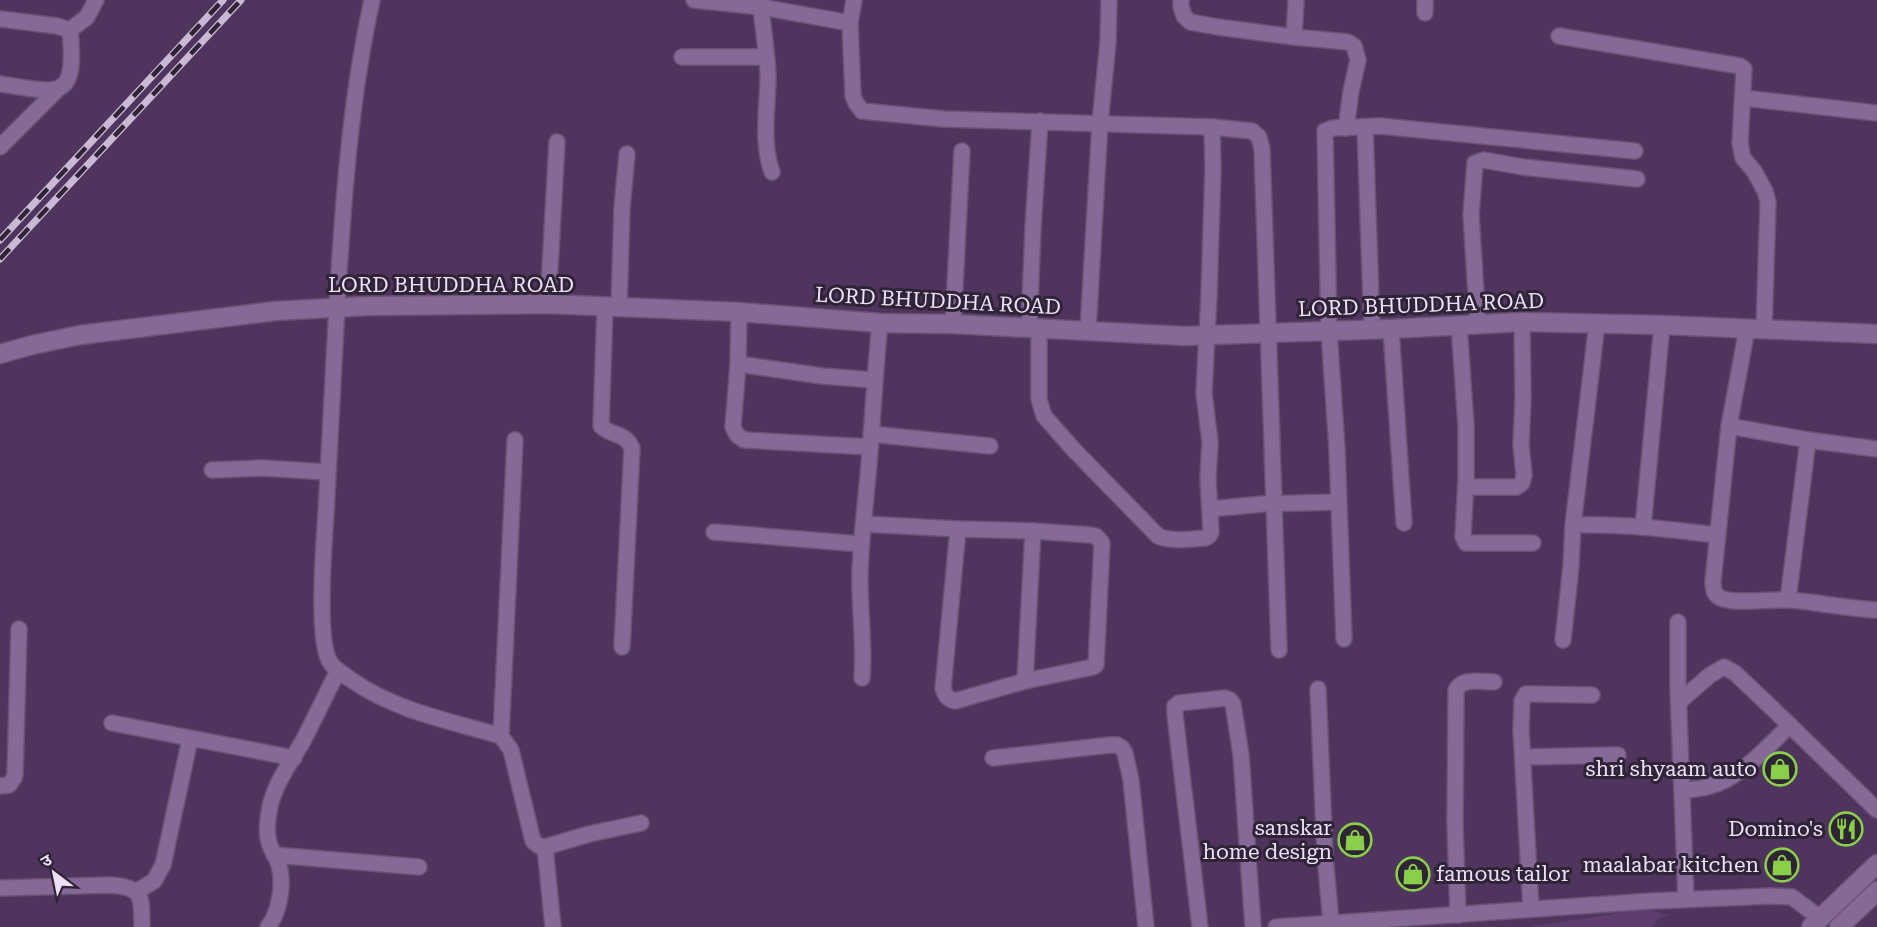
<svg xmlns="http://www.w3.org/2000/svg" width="1877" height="927" font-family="'Roboto Serif','Noto Sans Devanagari',serif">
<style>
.built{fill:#5c3d6d}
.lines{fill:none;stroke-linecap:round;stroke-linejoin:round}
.street-casing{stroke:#695375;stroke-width:18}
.secondary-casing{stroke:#695375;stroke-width:21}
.street{stroke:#856996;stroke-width:15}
.secondary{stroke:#856996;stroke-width:18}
.rail-casing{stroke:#cab9d5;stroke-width:7}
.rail{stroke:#2f2336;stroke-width:4.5;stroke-dasharray:14;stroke-linecap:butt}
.labels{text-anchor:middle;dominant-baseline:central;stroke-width:6;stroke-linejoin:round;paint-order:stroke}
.street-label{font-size:21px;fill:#eedff8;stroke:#2f2336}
.poi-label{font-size:21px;fill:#eedff8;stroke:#2f2336;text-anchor:end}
</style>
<rect width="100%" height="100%" fill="#4f355e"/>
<polygon class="built" points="1645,909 1669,915 1658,919 1652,927 1528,927"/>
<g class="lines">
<g class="street-casing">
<g id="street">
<path d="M372,0c-22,101 -29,203 -35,305 -4,70 -8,139 -11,208 -2,30 -10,127 4,149 4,7 13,12 20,17 45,32 100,42 151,57l10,14 22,91 6,5 6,1 44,-13 52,-11"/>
<polyline points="694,0 761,7 850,23"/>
<path d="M762,0l-1,7c2,22 6,45 7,67 0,32 -7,67 4,98"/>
<polyline points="854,0 850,23 853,96 856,103 862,111 944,119 1212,127 1252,131 1259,137 1262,149 1279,650"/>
<polyline points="1181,0 1181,6 1184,16 1190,22 1218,27 1294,37 1296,0"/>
<polyline points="1425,13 1425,0"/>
<path d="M0,19l57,7 13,4c7,72 -10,63 -70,54"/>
<polyline points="70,30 87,17 96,0"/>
<polyline points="1559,36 1740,66 1744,69 1740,143 1743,158 1754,171 1765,191 1768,202 1764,330"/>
<polyline points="1294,37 1348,42 1354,46 1358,60 1351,91 1346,128"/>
<polyline points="682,57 766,57"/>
<polyline points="1743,98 1877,113"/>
<polyline points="1365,127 1372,329"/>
<polyline points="0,147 56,91"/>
<polyline points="548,304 557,142"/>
<path d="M605,308l-4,118c11,11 23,5 31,22l-10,199"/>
<polyline points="619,308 622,208 627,154"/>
<polyline points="739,312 738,364 733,427 737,435 744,440 870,447"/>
<polyline points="953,324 962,151"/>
<polyline points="1478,324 1471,215 1475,163 1484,160 1523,167 1637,179"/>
<polyline points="1459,325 1466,426 1466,479 1463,537 1466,543 1533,543"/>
<polyline points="1029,329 1033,227 1040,121"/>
<path d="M1039,329v70l5,17 31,35 83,85c14,6 32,3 47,2l4,-2 2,-4 -3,-53 2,-37 -6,-49 5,-98 4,-126 -1,-42"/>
<polyline points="1391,329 1404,523"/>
<path d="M1747,329l-18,97 -16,155c0,9 1,15 10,18 16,5 47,0 66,1 29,2 59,9 88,10"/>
<polyline points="1088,331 1100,123 1108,42 1109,0"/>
<polyline points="738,364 822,376 873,380"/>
<polyline points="1729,426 1808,440 1877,449"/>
<polyline points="871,434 990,446"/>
<polyline points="212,470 263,468 327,472"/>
<polyline points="1466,487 1517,487 1522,483 1524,475 1521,445 1523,399 1522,322"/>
<polyline points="1210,509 1263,504 1338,502"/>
<polyline points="864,524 958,529 1033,531 1025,681"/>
<polyline points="1573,525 1597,323"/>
<polyline points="1643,527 1662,325"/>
<path d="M958,529l-15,159c2,7 4,11 12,13l70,-20 68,-14 3,-2 6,-122 -6,-7 -5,-1 -58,-4"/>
<polyline points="714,532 861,544"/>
<polyline points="1788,600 1808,440"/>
<polyline points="1678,622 1678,688 1686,899"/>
<polyline points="1344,639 1337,449 1329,331 1325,131 1333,128 1380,126 1635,151"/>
<path d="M1563,640l8,-74 2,-41c48,-2 97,5 145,10"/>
<path d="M862,678c3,-35 -3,-69 -2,-105 1,-36 6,-73 9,-109 4,-47 6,-94 11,-141"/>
<polyline points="1318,689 1325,855 1331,923"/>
<polyline points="1679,702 1710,675 1724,667 1735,673 1773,709 1877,810"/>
<polyline points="112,723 294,758"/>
<polyline points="501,736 515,440"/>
<polyline points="1523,757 1618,755"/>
<polyline points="993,758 1110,745 1117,745 1122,748 1125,753 1131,780 1146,927"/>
<polyline points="0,786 9,785 14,778 15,774 19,629"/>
<path d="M1682,791c9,-2 19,-2 28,-5 31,-8 58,-40 80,-61"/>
<polyline points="545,847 553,927"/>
<polyline points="274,855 419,867"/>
<path d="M0,888l111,-3c34,3 30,12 31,42"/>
<polyline points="136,892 154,881 163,865 190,739"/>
<polyline points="1531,909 1521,730 1522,701 1526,694 1531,694 1592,695"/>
<path d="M1458,915l-3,-91 1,-134c7,-13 25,-8 38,-8"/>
<path d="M268,927c12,-16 16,-43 11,-62 -2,-6 -5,-11 -8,-17 -5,-11 -4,-25 -2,-36 4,-27 21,-48 34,-71 12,-23 23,-47 35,-70"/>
<polyline points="1200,927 1175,715 1175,706 1179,703 1225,698 1230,700 1233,704 1241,755 1253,927"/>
<polyline points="1276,927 1652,901 1770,896 1792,897 1820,918"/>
</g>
</g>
<g class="secondary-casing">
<g id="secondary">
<polyline points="0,354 32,345 80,335 275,311 368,306 464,305 548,304 739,312 880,323 953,324 1184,336 1391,329 1522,322 1662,325 1877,334"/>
<polyline points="1811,927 1877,864"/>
<polyline points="1839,927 1877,891"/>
</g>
</g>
<use href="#street" class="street"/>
<use href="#secondary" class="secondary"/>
<g class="rail-casing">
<g id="rail">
<polyline points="0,240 223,0"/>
<polyline points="0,259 241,0"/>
</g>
</g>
<use href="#rail" class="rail"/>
</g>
<defs>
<g id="shop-ring" transform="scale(1.725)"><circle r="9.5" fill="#2f2336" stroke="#89cf49" stroke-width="1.5"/><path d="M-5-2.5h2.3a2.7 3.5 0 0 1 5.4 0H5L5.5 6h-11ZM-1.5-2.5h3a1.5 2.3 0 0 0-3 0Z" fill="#89cf49"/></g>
<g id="restaurant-ring" transform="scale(1.725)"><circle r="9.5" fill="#2f2336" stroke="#89cf49" stroke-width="1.5"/><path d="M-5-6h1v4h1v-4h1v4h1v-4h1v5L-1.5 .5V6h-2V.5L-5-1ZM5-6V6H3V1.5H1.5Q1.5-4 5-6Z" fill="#89cf49"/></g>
</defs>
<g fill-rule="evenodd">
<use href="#shop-ring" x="1780" y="769"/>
<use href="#restaurant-ring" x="1846" y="829"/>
<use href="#shop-ring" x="1355" y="840"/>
<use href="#shop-ring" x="1782" y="865"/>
<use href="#shop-ring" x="1413" y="874"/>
</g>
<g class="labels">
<g class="street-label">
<text x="451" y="285">LORD BHUDDHA ROAD</text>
<text transform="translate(938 301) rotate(3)">LORD BHUDDHA ROAD</text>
<text transform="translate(1421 305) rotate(-2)">LORD BHUDDHA ROAD</text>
</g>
<g class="poi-label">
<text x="1757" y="769">shri shyaam auto</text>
<text x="1332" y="828">sanskar<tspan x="1332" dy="24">home design</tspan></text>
<text x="1823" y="829">Domino's</text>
<text x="1759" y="865">maalabar kitchen</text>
<text x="1436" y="874" text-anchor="start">famous tailor</text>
</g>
</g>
<g transform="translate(54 873) rotate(328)" stroke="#2f2336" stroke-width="4.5" paint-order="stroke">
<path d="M0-4.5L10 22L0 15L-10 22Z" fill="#eedff8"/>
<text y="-9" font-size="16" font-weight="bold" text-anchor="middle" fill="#eedff8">उ</text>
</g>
</svg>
